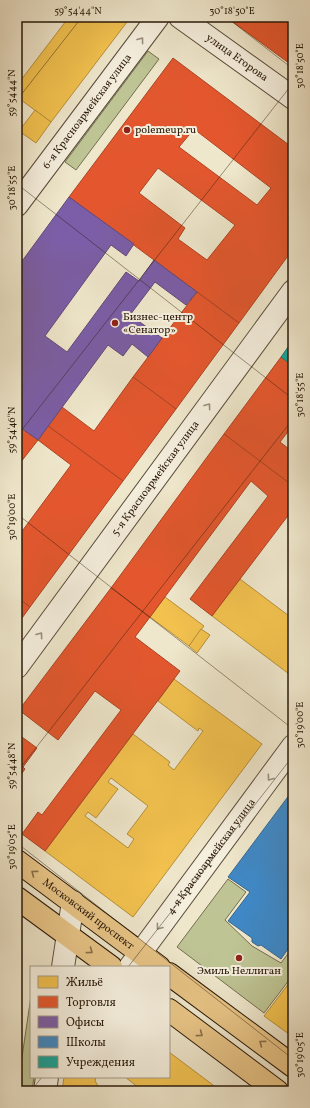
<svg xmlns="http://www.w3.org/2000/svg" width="310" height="1108" font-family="Vollkorn,serif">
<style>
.green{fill:#bec494;stroke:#746e4e}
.homes{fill:#f2c14e;stroke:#b68f39;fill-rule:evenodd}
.shops{fill:#e4572e;stroke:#ac4423;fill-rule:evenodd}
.offices{fill:#7b5ea7;stroke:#624978}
.schools{fill:#3f88c5;stroke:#38678d}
.public{fill:#17a398;stroke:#1c7a6d}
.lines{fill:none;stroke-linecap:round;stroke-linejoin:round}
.minor-casing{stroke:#5a4c3a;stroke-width:24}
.major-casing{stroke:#291909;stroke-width:24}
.minor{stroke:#f5efde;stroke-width:22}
.major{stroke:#e8c486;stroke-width:22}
.oneway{stroke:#998f7e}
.oneway2{stroke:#886e48}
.ticks{fill:none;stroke:#291909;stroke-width:1;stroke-opacity:0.45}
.poi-dot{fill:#8f2418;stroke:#f5efde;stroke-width:1.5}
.labels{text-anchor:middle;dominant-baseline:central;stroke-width:4;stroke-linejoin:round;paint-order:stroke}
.street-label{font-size:11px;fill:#291909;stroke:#f5efde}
.poi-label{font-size:11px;fill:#291909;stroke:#f5efde;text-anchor:start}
.neatline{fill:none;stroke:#291909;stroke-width:1.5}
.ticks-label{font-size:10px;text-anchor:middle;fill:#291909}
</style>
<rect width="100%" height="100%" fill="#efe7cc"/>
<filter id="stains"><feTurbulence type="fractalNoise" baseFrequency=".005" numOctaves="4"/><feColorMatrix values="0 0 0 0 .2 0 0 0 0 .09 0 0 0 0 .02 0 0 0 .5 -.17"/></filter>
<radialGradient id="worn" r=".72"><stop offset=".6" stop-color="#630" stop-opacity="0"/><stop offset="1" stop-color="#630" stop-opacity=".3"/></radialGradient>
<g class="green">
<polygon points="148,51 159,59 76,170 65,162"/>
<polygon points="228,879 246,892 225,920 252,946 281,963 293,947 293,975 264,1013 177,947"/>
<polygon points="31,996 31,1077 34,1077 32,1091 17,1091"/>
</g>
<g class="homes">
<polygon points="17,17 27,17 17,29"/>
<polygon points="69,17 126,17 127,22 51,122 17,97 17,77 21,80"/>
<polygon points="35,110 51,122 36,143 19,131"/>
<polygon points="240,579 293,619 293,677 212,616"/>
<polygon points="165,597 204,626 189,646 150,617"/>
<polygon points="201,629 210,635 197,653 189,646"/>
<path d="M174,679l88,65 -129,173 -88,-66 88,-117 37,28 -2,3 6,5 29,-39 -4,-3 -1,3 -40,-30zM111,778l37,28 -21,28 7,5 -6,9 -43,-32 3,-4 8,6 22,-29 -10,-7z"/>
<polygon points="293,978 293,1037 264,1016"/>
<polygon points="169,1052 221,1091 143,1091 125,1077 169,1077"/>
<polygon points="64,1077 96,1077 95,1081 100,1089 114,1091 62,1091"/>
</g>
<g class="shops">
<polygon points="226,17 293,17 293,66"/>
<path d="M173,58l120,90v101l-54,74 -170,-126zM194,129l77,59 -14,17 -78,-58zM158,168l77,57 -28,35 -29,-21 7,-11 -46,-35z"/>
<polygon points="197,292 239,323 176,409 133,377"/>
<polygon points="281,357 293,366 293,425 280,442 293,452 293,486 224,434"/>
<polygon points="133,377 176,409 123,481 48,426 62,407 94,431"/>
<polygon points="17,425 38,440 17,467"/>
<polygon points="48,426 123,481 30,607 17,597 17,538 71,465 38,440"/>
<polygon points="224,434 293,486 293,509 212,616 190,599 268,496 251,481 150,617 111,588"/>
<polygon points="111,588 150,617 135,637 180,671 45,851 22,834 38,812 42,815 121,710 95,691 58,740 19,710"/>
<polygon points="17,597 30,607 17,625"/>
<polygon points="22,737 37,748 23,767 25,769 17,780 17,744"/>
</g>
<polygon class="offices" points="69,197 134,244 126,256 111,245 45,336 67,352 126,272 139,281 154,260 197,292 186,305 155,282 130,315 162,338 148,357 132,344 123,356 108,345 38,440 17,425 17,268"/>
<polygon class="schools" points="293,790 293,848 289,853 293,856 293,942 281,959 261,945 258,946 252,942 252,938 228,921 250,892 228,877"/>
<polygon class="public" points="293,340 293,366 281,357"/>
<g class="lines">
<g class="minor-casing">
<g id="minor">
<path id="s1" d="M180,17l113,81"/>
<path id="s2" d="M17,205l141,-188"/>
<path id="s3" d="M17,667l276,-376"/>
<polyline points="63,967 73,902"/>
<path id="s4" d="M130,967l163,-221"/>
<polyline points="45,1091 47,1077"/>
</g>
</g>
<g class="major-casing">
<g id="major">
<path id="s5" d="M17,861l142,106"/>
<polyline points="17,898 111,967"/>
<polyline points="169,974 293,1066"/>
<polyline points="169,1010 277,1091"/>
</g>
</g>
<use href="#minor" class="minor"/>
<use href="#major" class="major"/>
</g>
<defs><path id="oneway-chevron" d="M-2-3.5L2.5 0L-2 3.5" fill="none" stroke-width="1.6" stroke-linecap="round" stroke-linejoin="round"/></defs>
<g class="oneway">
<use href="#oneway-chevron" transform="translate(141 40) rotate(-53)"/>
<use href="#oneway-chevron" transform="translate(208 406) rotate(-54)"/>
<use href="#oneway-chevron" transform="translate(40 635) rotate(-54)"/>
<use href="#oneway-chevron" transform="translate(270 778) rotate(126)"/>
<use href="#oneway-chevron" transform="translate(159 927) rotate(127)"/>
</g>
<g class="oneway2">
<use href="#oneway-chevron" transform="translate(34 873) rotate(-143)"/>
<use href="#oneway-chevron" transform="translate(90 951) rotate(36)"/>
<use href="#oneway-chevron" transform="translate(200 1034) rotate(37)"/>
<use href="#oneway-chevron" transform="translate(262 1043) rotate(-143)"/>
</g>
<path class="ticks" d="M226,17l67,52M17,100l65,-83M17,184l276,215M17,436l276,-353M17,514l276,215M17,772l276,-353M17,843l276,216M128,967l165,-211M31,1091l11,-14"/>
<g class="poi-dot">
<circle cx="127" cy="130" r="4"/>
<circle cx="115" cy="323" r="4"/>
<circle cx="239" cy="958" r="4"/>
</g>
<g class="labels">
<g class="street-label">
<text stroke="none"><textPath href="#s1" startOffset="70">улица Егорова</textPath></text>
<text stroke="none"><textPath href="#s2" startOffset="117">6-я Красноармейская улица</textPath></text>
<text stroke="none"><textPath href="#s3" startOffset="234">5-я Красноармейская улица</textPath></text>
<text stroke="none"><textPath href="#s4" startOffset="137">4-я Красноармейская улица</textPath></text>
<text stroke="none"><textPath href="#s5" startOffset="89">Московский проспект</textPath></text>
</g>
<g class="poi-label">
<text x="135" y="130">polemeup.ru</text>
<text x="123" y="317">Бизнес-центр<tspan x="123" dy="13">«Сенатор»</tspan></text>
<text x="239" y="971" text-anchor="middle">Эмиль Неллиган</text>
</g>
</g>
<rect width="310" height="1108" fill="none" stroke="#efe7cc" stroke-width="44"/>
<rect x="30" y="966" width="140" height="112" fill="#f5efde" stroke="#a39989"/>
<rect x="38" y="976" width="20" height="12" fill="#f2c14e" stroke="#a39989"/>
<text x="66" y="986" font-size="12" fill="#291909">Жильё</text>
<rect x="38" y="996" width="20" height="12" fill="#e4572e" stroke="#a39989"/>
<text x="66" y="1006" font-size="12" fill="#291909">Торговля</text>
<rect x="38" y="1016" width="20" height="12" fill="#7b5ea7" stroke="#a39989"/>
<text x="66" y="1026" font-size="12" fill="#291909">Офисы</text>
<rect x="38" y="1036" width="20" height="12" fill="#3f88c5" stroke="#a39989"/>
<text x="66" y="1046" font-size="12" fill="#291909">Школы</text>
<rect x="38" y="1056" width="20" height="12" fill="#17a398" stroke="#a39989"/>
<text x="66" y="1066" font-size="12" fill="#291909">Учреждения</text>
<rect x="22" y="22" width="266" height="1064" class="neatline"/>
<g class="ticks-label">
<text x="78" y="14">59°54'44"N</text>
<text x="232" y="14">30°18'50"E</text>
<text transform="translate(299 66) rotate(-90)" y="4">30°18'50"E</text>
<text transform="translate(11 93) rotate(-90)" y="4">59°54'44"N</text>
<text transform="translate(11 188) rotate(-90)" y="4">30°18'55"E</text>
<text transform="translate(299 395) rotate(-90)" y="4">30°18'55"E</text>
<text transform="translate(11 430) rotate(-90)" y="4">59°54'46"N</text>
<text transform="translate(11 517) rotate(-90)" y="4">30°19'00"E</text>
<text transform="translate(299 725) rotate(-90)" y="4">30°19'00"E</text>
<text transform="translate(11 766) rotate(-90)" y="4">59°54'48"N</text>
<text transform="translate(11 847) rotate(-90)" y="4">30°19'05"E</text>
<text transform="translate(299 1055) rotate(-90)" y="4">30°19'05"E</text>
</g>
<rect width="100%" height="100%" filter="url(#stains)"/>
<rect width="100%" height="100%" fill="url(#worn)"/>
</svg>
